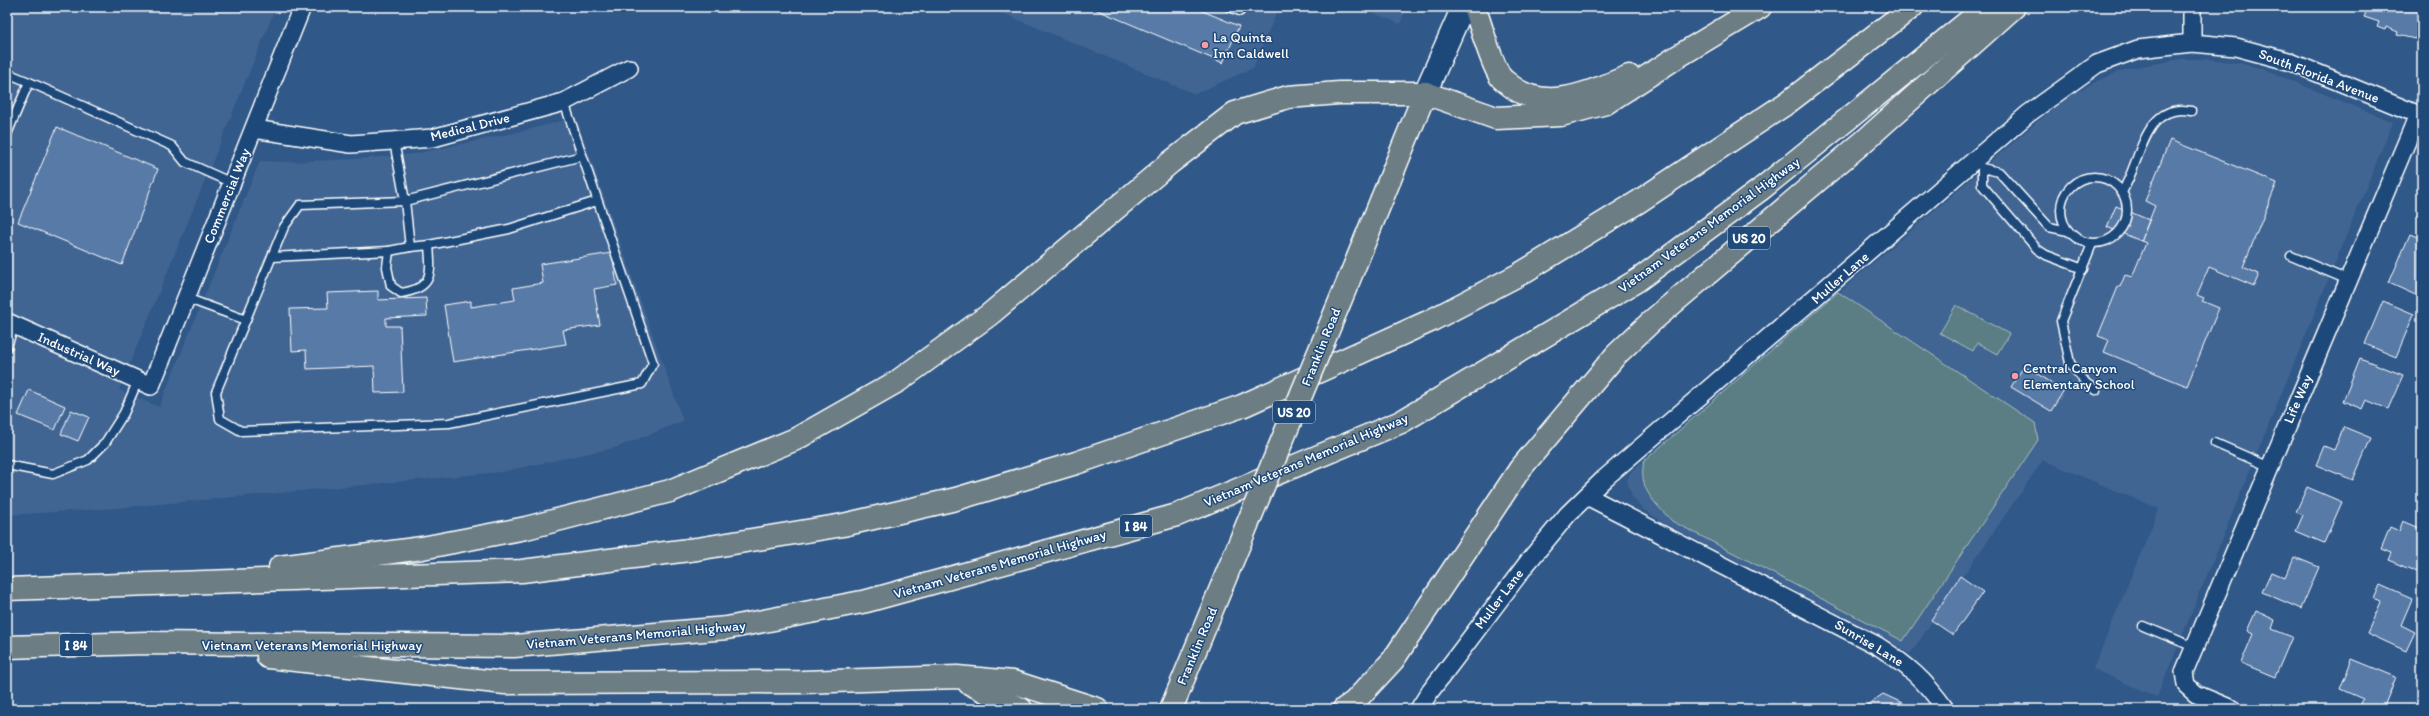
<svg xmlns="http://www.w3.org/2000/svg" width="2429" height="716" font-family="Itim,sans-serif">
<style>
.built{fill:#406593}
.green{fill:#5a7e83;stroke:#acbec1}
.building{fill:#597aa7;stroke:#fff}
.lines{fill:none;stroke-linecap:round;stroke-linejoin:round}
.service-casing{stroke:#fff;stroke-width:11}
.minor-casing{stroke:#fff;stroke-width:20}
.secondary-casing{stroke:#fff;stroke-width:25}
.primary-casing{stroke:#fff;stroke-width:25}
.motorway-casing{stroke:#fff;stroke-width:25}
.service{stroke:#1f4a7a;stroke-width:8}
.minor{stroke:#1f4a7a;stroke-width:17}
.secondary{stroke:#1f4a7a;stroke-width:22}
.primary{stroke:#6c7e84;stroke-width:22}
.motorway{stroke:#6c7e84;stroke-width:22}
.primary-bridge-casing{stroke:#fff;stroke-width:25;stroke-linecap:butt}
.primary-bridge{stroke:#6c7e84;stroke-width:22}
.poi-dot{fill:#ff9aa2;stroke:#1f4a7a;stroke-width:1.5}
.labels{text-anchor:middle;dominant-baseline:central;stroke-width:3;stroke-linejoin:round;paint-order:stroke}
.shield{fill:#1f4a7a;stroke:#bcc9d7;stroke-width:1}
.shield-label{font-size:13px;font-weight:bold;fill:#fff}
.poi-label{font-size:14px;fill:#fff;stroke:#1f4a7a;text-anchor:start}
.street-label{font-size:14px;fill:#fff;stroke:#1f4a7a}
</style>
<rect width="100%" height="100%" fill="#305888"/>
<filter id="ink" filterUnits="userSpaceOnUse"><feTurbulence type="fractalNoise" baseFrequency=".025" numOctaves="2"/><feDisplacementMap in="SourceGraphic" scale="8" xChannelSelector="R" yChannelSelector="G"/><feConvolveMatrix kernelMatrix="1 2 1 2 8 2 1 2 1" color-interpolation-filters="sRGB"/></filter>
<g filter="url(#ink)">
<g class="built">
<polygon points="7,7 276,7 119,390 159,407 260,161 286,162 357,159 414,154 523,131 576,117 683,421 618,447 501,472 117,508 7,515"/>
<polygon points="988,7 1279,7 1253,68 1195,94"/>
<polygon points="1359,7 1407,7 1400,24"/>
<polygon points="2181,59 2207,59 2239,63 2265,70 2393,122 2157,697 2093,669 2159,509 2043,460 1910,654 1887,639 1662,522 1643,509 1632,497 1627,481 1630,473 2038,121 2069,96 2097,81 2126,69"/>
</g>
<g class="green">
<path d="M1838,292l197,131 3,17 -135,201 -231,-120c-18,-19 -34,-32 -28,-60z"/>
<polygon points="1956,305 2009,334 1997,354 1977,343 1973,351 1940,333"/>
</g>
<g class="building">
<polygon points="1090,7 1201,7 1200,10 1239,26 1223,63"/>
<polygon points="2339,7 2350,7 2348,11"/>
<polygon points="2368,7 2415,7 2422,10 2422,22 2415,39 2397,35 2398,32 2386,27 2385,30 2377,27 2379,22 2364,17"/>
<polygon points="57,127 158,169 122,265 18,222"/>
<polygon points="2170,140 2277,183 2243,267 2259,274 2254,286 2209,267 2197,295 2204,298 2202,301 2219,308 2187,386 2104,352 2109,340 2098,336 2118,287 2120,287 2125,275 2132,277 2146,243 2141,241 2155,206 2145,201"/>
<polygon points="2422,203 2422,218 2417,216"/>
<polygon points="2116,206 2149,220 2141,241 2107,227"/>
<polygon points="2410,234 2422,239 2422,298 2389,283"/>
<polygon points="612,253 617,285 594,289 600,325 563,330 566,344 453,362 444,305 471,301 471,307 515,300 513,288 543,283 540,264"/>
<polygon points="378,291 378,300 426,298 427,316 386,318 386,326 400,326 403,392 375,393 374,366 307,369 306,350 292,351 290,309 328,308 327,293"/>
<polygon points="2383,301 2414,314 2396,357 2365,344"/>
<polygon points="2360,358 2403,375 2388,409 2366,400 2362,409 2343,401"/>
<polygon points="2024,366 2064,390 2051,411 2011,387"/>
<polygon points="29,390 65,406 55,430 18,415"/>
<polygon points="71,410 89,417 78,441 61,434"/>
<polygon points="2344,427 2371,438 2353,480 2316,465 2324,446 2334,450"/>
<polygon points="2307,487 2342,502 2324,543 2296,531 2303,515 2296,512"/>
<polygon points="2403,521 2422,529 2422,574 2388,560 2391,553 2381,549 2390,527 2399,531"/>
<polygon points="2294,557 2319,567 2301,609 2262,592 2271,572 2285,578"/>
<polygon points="1960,576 1983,592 1953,635 1931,620"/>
<polygon points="2380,585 2412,599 2401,625 2415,632 2406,651 2367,633 2381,602 2374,599"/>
<polygon points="2256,611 2275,620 2272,629 2292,637 2275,677 2241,663 2253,634 2247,631"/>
<polygon points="2352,659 2396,677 2383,709 2359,709 2363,699 2340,689"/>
<polygon points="1883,694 1911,707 1861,709"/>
<polygon points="1800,705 1809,709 1794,709"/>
</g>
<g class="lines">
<g class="service-casing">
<g id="service">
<polyline points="1229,7 1240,11 1242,7"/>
<polyline points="7,73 29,82 7,134"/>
<polyline points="29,82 172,146 185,162 232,183"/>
<polyline points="394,141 405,201 300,205 284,227 216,392 220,419 241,431 449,423 642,384 653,363 564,102"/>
<circle cx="2094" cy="210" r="33"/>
<path d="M2122,192c19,-30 22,-91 69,-81"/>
<polyline points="2068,231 2049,227 1999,172 1982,168 1982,185 2037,249 2046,255 2083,269"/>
<polyline points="2092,244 2061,321 2070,363 2086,383 2096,390"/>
<polyline points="429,245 509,229 597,201"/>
<polyline points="389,251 410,247"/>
<polyline points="2291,256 2348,280"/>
<path d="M272,257l117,-6 -2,16 4,19 10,7c33,-5 30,-20 28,-48l-19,2 -5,-46 177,-45"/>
<polyline points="186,298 246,320"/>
<polyline points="7,347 14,325"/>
<polyline points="2215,443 2270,467"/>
<polyline points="7,465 53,474 88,460 105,443 124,413 138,380"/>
<polyline points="2143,626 2194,647"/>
</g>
</g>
<g class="minor-casing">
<g id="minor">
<polyline points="2192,43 2192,7"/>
<polyline points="254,129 351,144 433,138 564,102 629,68"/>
<polyline points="7,322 151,386 302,7"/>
<path d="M1587,496l291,150c29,19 47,34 67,63"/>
<polyline points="1419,709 1429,693 1528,562 1568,514 1605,478 2028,114 2097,64 2138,49 2192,43 2236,47 2288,61 2422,116"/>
<polyline points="2232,709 2196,694 2186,685 2184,672 2418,115"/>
</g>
</g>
<g class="secondary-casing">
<polyline id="secondary" points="1425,93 1463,7"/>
</g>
<g class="primary-casing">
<g id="primary">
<polyline points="1348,282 1425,93"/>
<polyline points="1171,709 1240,542"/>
</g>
</g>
<g class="motorway-casing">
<g id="motorway">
<path d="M1474,7c8,20 15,51 26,69 2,4 8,7 11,10 36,28 82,5 118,-10"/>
<polyline points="280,567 422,548 526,528 670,491 796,439 898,381 989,315 1171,162 1235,113 1288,97 1339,93 1425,93 1496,118 1561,115 1606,103 1677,57 1760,7"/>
<polyline points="7,589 522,571 697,549 843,525 956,499 1076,463 1242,406 1430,321 1520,274 1638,202 1787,103 1912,7"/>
<polyline points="7,647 146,643 514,646 727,628 867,601 1177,515 1401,422 1638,280 1760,190 1986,7"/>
<polyline points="268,657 505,683 802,682 957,677 1013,682 1097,709"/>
<polyline points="969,683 1021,709"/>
<polyline points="1344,709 1354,702 1393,660 1520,469 1616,355 1653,320 1863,142 2014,7"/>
</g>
</g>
<use href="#service" class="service"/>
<use href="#minor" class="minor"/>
<use href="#secondary" class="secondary"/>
<use href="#primary" class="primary"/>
<use href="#motorway" class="motorway"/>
<g class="primary-bridge-casing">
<polyline id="primary-bridge" points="1240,542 1348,282"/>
</g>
<use href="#primary-bridge" class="primary-bridge"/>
</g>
</g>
<g class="poi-dot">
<circle cx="1205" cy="45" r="4"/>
<circle cx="2015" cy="376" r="4"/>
</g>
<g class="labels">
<g class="shield">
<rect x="1728" y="227" width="42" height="22" rx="3"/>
<rect x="1273" y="401" width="42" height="22" rx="3"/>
<rect x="1120" y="515" width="32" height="22" rx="3"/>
<rect x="60" y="634" width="32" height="22" rx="3"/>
</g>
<g class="shield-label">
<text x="1749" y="238">US 20</text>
<text x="1294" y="412">US 20</text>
<text x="1136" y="526">I 84</text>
<text x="76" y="645">I 84</text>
</g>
<g class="poi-label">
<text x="1213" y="37">La Quinta<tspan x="1213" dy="16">Inn Caldwell</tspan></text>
<text x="2023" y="368">Central Canyon<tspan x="2023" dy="16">Elementary School</tspan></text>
</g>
<g class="street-label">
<text transform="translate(2319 76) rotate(21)">South Florida Avenue</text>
<text transform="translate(470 127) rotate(-14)">Medical Drive</text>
<text transform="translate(227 196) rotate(-68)">Commercial Way</text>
<text transform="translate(1709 225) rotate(-36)">Vietnam Veterans Memorial Highway</text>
<text transform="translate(1840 278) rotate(-41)">Muller Lane</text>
<text transform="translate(1321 347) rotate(-68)">Franklin Road</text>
<text transform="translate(79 354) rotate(24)">Industrial Way</text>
<text transform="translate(2298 399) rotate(-67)">Life Way</text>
<text transform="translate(1306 460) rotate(-23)">Vietnam Veterans Memorial Highway</text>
<text transform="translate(1000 564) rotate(-16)">Vietnam Veterans Memorial Highway</text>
<text transform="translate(1499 599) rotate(-53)">Muller Lane</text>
<text transform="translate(636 635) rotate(-5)">Vietnam Veterans Memorial Highway</text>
<text transform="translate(1869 643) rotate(31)">Sunrise Lane</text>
<text x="312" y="645">Vietnam Veterans Memorial Highway</text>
<text transform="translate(1197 646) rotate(-67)">Franklin Road</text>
</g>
</g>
<rect width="2429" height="716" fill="none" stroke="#1f4a7a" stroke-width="24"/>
<rect x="12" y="12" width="2405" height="692" fill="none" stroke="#fff" stroke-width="1.5" filter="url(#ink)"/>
</svg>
